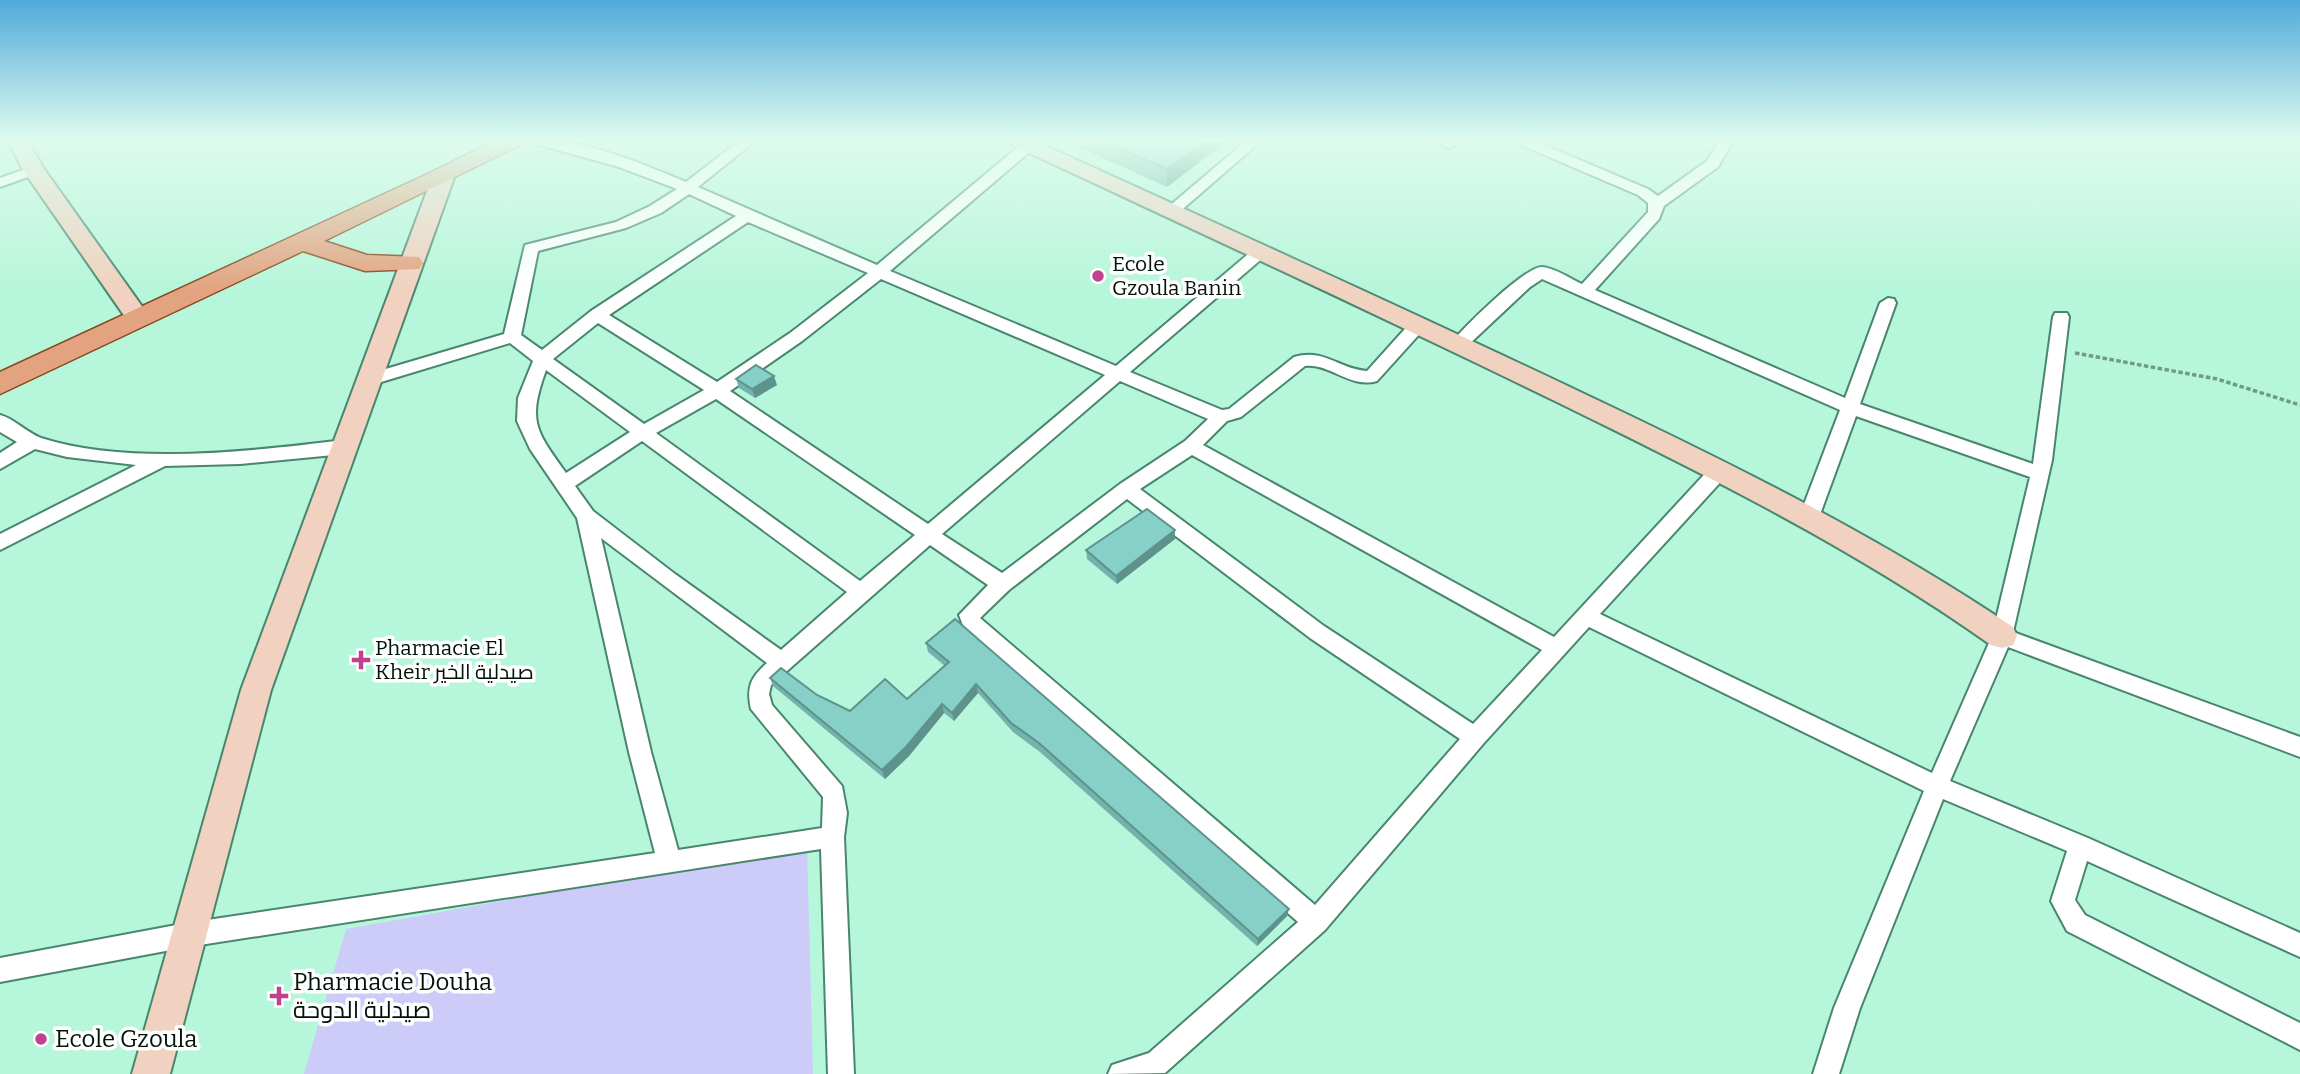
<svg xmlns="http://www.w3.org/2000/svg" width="2300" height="1074" font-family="Bitter,Cairo,serif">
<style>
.green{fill:#cdccf9}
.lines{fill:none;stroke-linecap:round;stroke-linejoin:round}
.street-casing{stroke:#48866e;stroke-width:4}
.secondary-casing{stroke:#48866e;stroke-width:4}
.primary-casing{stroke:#87481f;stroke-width:3}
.path{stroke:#6d9b87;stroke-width:3.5;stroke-dasharray:4.5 2.5;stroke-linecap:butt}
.street{fill:#fff;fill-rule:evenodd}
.secondary{fill:#f1d1bf;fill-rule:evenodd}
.primary{fill:#e3a380;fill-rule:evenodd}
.wall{fill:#73b3ab}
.shaded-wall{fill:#5e928b}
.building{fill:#86d0c7;stroke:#5e928b;stroke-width:2}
.poi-dot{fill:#c0428f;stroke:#fff;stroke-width:2.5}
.labels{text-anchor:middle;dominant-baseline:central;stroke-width:7;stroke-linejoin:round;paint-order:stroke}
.poi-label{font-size:21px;fill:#00130a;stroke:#fff;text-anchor:start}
.near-poi-label{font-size:24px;fill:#00130a;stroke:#fff;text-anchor:start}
</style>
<rect width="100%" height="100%" fill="#b6f6da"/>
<polygon class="green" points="807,846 813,1074 304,1074 346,929"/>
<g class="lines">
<g class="street-casing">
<g id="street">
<path d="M534,141c50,-3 106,22 152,41l53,-41h16l-57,46 179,78 147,-123h10v6l-144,123 226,95 137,-116h12l2,3 -2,3 -135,116 92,38 7,-1 65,-52c31,-9 44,12 73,14l45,-50h12l2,4 -2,4 -47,52c-27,8 -47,-18 -72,-15l-64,51 -14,4 -24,24 351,192 159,-172h14l2,5 -2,5 -127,139 332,159 60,-137 38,-159 -174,-61 -38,104 -3,5 -7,2 -7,-2 -3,-5 42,-110 -298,-131 -12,8 -65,61h-12l-2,-4c9,-14 75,-78 91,-77 13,1 29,12 40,17l66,-72v-9l-10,-8 -119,-51 -2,-3h18l113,48 10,7 49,-35 12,-20h14l-15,26 -54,39 -5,13 -64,71 250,108 35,-95 8,-5 6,1 2,4 -36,101 173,60 20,-147 2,-4h12l2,4 -17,143 -39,172 287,105v20l-292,-110 -58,134 138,57 212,95v24l-213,-96 -12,39 10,15 215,108v27l-233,-119 -16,-30 16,-50 -124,-52 -83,209 -21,66h-26l21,-66 90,-217 -335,-164 -106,117 -158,186 -160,143 -57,1 4,-9 37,-12 149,-131 -334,-294 -5,-13 29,-30 -58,-40 -159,140 -2,9 3,11 70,81 5,27 -3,24 10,237h-26l-7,-225 -634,98 -187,35v-24l187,-35 468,-70 -26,-101 -52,-234 -47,-69 -13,-28 1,-23 15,-37 -23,-18 -142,43 -9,-6 3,-4 142,-42 21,-89 91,-23 34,-16 27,-17 -61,-23 -80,-22zM689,194l47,22 -145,95 -49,39 -21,-15 17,-84 88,-23 35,-15zM748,222l120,51 -78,60 -73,49 -108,-67zM881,279l224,96 -177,149 -198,-133 72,-50zM598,323l106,67 -60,34 -91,-65zM546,370l84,62 -64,41c-30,-42 -39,-51 -20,-103zM1120,381l88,38 -23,22 -65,43 -118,89 -60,-39zM716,399l199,136 -55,46 -204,-148zM642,441l205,151 -66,58 -106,-76 -82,-63 -18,-25zM1192,455l350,195 -69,74 -149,-98 -184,-137zM1127,499l183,139 150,101 -145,166 -335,-287 29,-28zM601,538l166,125c-16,14 -21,24 -16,46l72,88 -1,31 -144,22 -27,-98z"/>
<polygon points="1246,141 1261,141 1177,214 1167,214 1164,211 1167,208"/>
<polygon points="1434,141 1465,141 1448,148"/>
<polygon points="34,166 39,167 41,170 39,173 0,187 0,178"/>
<path d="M0,415c13,3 26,17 41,23 87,28 213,13 303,2l6,2 3,5 -3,5 -6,2 -104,10 -75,2 -165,84v-16l136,-69 -69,-8 -32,-8 -35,20v-16l17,-11 -17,-10z"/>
</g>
</g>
<g class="secondary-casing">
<g id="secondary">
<polygon points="8,141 28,141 44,169 146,312 150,318 146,324 138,326 130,324 23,170"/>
<path d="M1009,141h26c180,82 360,163 539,248 150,71 301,145 439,238l4,9 -4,9 -11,3 -11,-3c-135,-96 -285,-170 -434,-243 -180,-88 -363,-172 -545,-257z"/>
<polygon points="444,169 452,170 455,175 271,690 170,1074 132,1074 241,690 433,175 436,170"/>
</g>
</g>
<g class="primary-casing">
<polygon id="primary" points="493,141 522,141 518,146 324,241 367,255 419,257 423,263 419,269 365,271 303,251 0,394 0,372 436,170"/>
</g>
<polyline class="path" points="2075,353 2217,379 2300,405"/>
<use href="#street" class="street"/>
<use href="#secondary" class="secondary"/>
<use href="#primary" class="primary"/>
</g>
<g class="wall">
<polygon points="1065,141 1227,141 1167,187"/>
<polygon points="736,379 777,385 755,398 739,388"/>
<polygon points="1175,530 1175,539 1117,584 1087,559 1086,550"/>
<polygon points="926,643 1287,916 1257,946 1040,752 1013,732 978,693 954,721 944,713 909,756 885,779 773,686 770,678 817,695 850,711 907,699 945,666 928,652"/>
</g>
<g class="shaded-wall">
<polygon points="1205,141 1227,141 1167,187 1167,169"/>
<polygon points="774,376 777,385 755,398 752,389"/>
<polygon points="1175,530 1175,539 1117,584 1116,576"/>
<polygon points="976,684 978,693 954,721 952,713"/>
<polygon points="942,704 944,713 909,756 885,779 882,770"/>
<polygon points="1289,909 1287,916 1257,946 1258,939"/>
</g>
<g class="building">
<polygon points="1103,141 1205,141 1167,169"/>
<polygon points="756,365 774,376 752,389 736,379"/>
<polygon points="1147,509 1175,530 1116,576 1086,550"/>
<polygon points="955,619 1289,909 1258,939 1039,743 1011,723 976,684 952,713 942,704 906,747 882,770 770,678 781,668 817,695 850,711 885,679 907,699 949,662 926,643"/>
</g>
<linearGradient id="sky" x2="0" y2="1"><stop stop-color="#51aada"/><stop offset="0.48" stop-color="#defbee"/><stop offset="1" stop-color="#defbee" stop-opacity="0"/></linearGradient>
<rect width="2300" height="291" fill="url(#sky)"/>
<g class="poi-dot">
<circle cx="1098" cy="276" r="7"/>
<path d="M357.5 649.5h7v7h7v7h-7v7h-7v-7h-7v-7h7z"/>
<path d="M275.5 985.5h7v7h7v7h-7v7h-7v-7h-7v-7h7z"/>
<circle cx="41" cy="1039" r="7"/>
</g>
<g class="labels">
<g class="poi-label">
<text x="1112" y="264">Ecole<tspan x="1112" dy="24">Gzoula Banin</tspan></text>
<text x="375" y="648">Pharmacie El<tspan x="375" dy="24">Kheir صيدلية الخير</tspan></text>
</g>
<g class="near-poi-label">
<text x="293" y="982">Pharmacie Douha<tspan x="293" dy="28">صيدلية الدوحة</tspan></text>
<text x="55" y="1039">Ecole Gzoula</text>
</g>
</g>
</svg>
